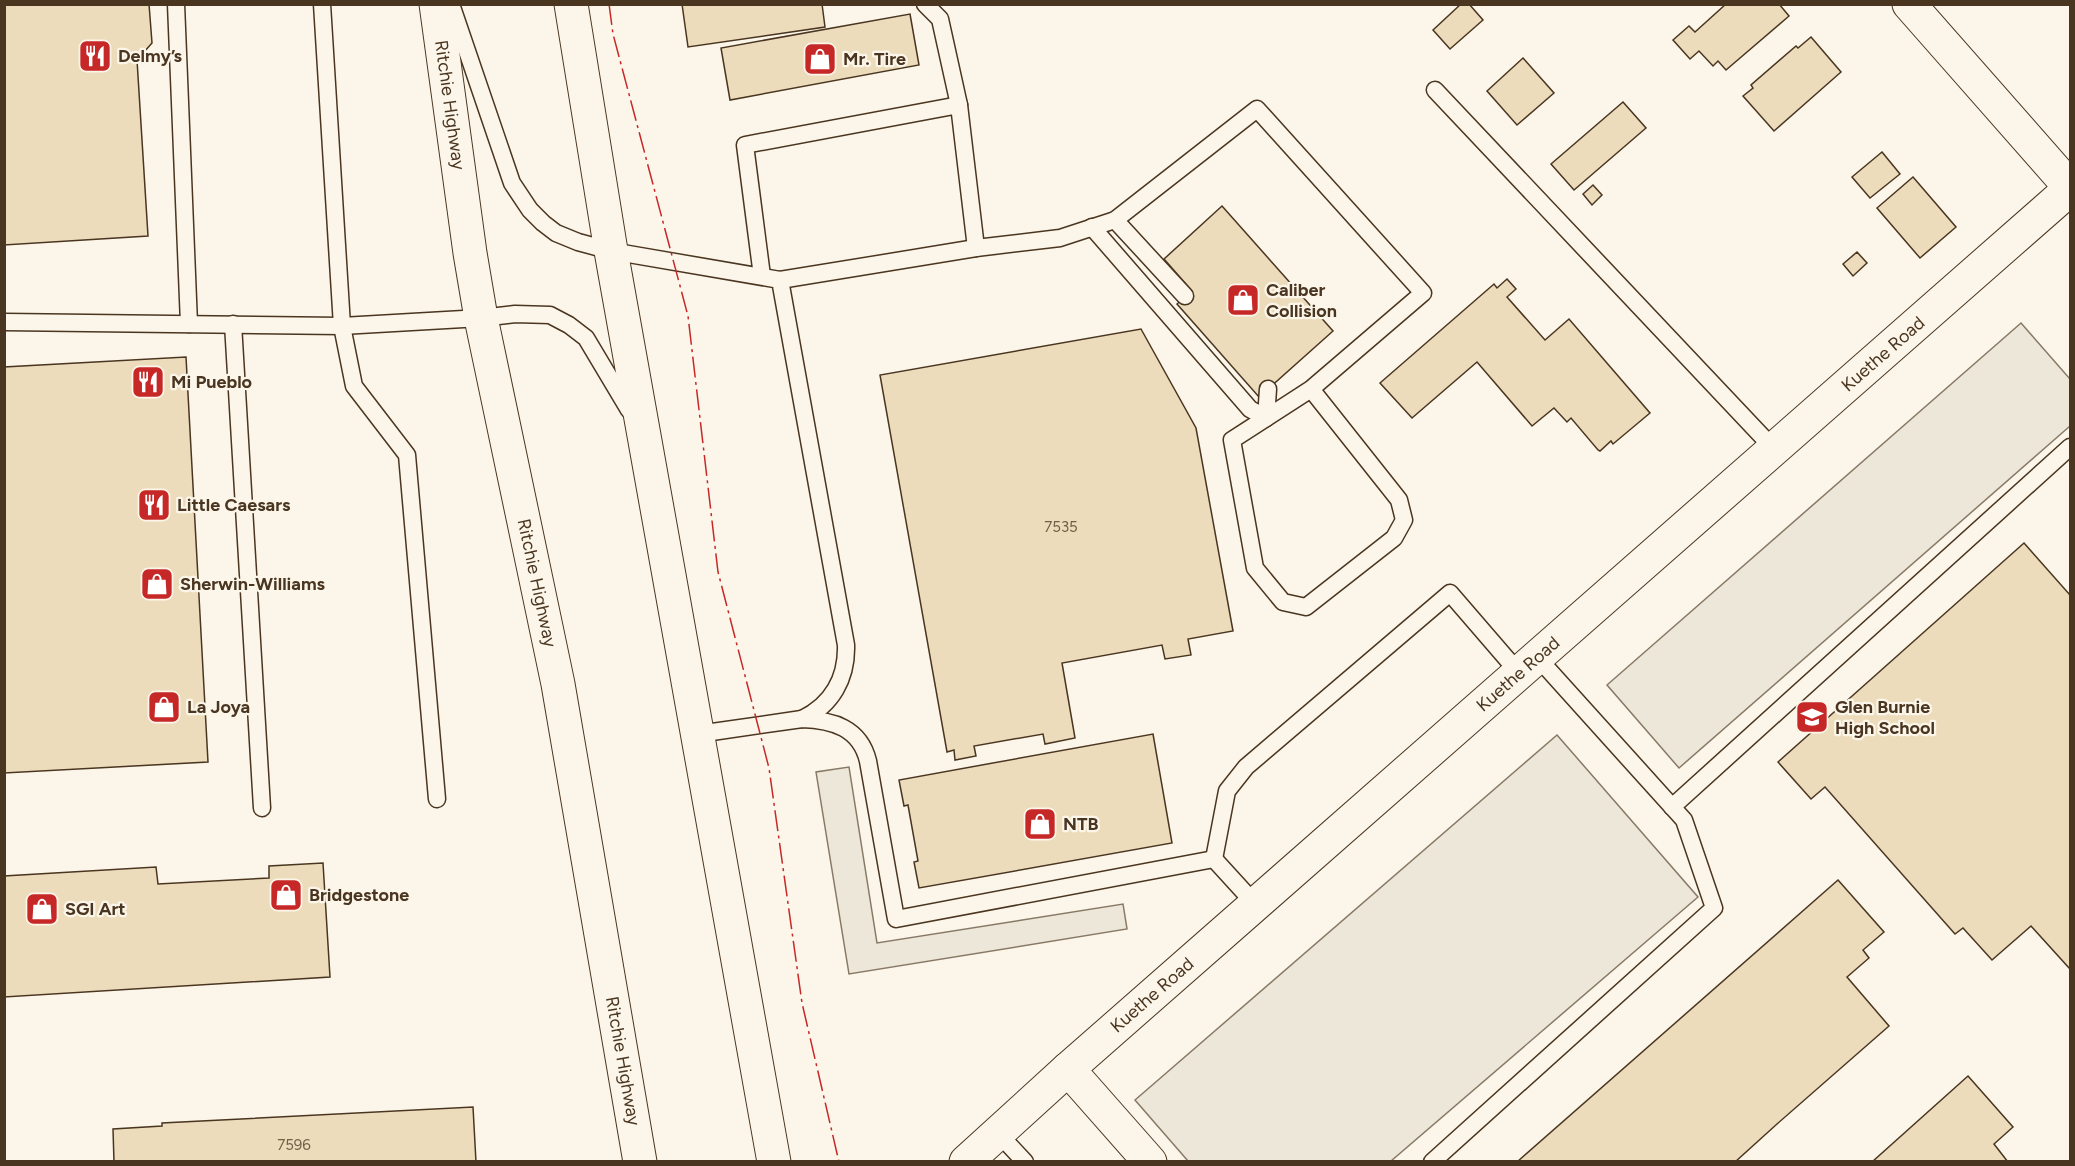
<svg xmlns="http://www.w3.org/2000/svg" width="2075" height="1166" font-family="Figtree,sans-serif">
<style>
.parking{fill:#ede7d9;stroke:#887966;stroke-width:1.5}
.building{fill:#ecdcbc;stroke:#4a3520;stroke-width:1.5}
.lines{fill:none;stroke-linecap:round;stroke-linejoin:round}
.lane-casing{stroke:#4a3520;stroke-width:19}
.street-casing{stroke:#4a3520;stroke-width:35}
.secondary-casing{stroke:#4a3520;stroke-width:35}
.primary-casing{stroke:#4a3520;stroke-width:35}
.lane{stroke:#fbf6e9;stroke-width:16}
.street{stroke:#fbf6e9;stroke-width:33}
.secondary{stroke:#fbf6e9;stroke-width:33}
.primary{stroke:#fbf6e9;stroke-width:33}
.power{stroke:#c62828;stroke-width:1.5;stroke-dasharray:21 4.5 3 4.5;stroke-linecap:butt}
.labels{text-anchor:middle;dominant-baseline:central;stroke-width:4.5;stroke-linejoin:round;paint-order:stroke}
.number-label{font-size:15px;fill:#725f47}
.poi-label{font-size:18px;font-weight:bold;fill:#4a3520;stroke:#fbf6e9;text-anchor:start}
.street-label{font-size:18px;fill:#4a3520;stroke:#fbf6e9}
</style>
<rect width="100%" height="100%" fill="#fbf6e9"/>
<g class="parking">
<polygon points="2021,323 2070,379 2070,426 1679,768 1607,685"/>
<polygon points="1557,735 1698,897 1391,1161 1188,1161 1135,1100"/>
<polygon points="849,767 877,943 1123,904 1127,929 849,974 816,772"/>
</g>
<g class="building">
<polygon points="4,4 149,4 152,43 137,60 148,236 4,245"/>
<polygon points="682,4 822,4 825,27 688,47"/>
<polygon points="1461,4 1469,4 1483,20 1450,49 1433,30"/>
<polygon points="1726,4 1779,4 1789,16 1726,70 1718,61 1713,66 1699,51 1690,59 1673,40 1689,26 1695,32"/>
<polygon points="910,14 919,65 730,100 721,48"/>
<polygon points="1811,37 1841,72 1774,131 1743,96 1753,88 1751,85 1796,46 1798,48"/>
<polygon points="1523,58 1554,93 1517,125 1487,91"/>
<polygon points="1623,102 1646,128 1574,190 1551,164"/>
<polygon points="1882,152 1900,174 1870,198 1852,177"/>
<polygon points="1913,177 1956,227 1920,258 1877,208"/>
<polygon points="1593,185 1602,195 1592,205 1583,194"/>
<polygon points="1222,206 1333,331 1259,397 1177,304 1192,291 1164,259"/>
<polygon points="1857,252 1867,263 1853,276 1843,264"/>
<polygon points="1507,279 1516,289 1507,297 1545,340 1569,319 1650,413 1613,444 1611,441 1600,451 1598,450 1571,418 1567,422 1554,408 1532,426 1477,362 1412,418 1380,383 1494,284 1497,288"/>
<polygon points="1141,329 1196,428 1233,631 1188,639 1191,655 1165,659 1162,645 1062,663 1075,738 1045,744 1043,734 974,746 976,756 955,760 954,750 947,752 880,375"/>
<polygon points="186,357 208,762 4,773 4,367"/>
<polygon points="2024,543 2070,595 2070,969 2031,926 1992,960 1963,928 1955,934 1825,787 1811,799 1778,762"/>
<polygon points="1153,734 1172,843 919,888 914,862 918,861 908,805 904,806 899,780"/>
<polygon points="323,863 330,977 4,997 4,876 156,867 158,884 269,878 269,866"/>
<polygon points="1838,880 1884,932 1863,950 1869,958 1847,977 1889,1026 1777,1124 1735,1162 1517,1162"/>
<polygon points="1968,1076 2013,1127 1994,1144 2008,1162 1872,1162"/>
<polygon points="473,1107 476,1162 114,1162 113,1129 162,1126 162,1123"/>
</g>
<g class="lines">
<g class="lane-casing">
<g id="lane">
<polyline points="176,4 189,324"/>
<polyline points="322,4 342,326 354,386 407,455 437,799"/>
<path d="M451,4l61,179 18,27 13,13 13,10 22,9 33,9 169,29 66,365c1,33 -14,60 -44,74"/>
<polyline points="925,4 940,19 959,105"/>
<polyline points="1435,90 1774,449"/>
<polyline points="1115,220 1185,296"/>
<polyline points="1092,227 1250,409 1266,418 1268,389"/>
<polyline points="762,276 745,145 959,105 976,248"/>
<polyline points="780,280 976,248 1060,238 1115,220 1257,109 1423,293 1311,389 1399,500 1404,520 1394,538 1306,607 1283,602 1255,568 1232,440 1311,389"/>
<polyline points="4,322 342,326 481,318 515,314 550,315 569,325 586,338 629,410"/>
<polyline points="233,324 262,808"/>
<path d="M698,734l104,-15c31,1 58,9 66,42l28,158 318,-60 42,46"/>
<polyline points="1672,807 2070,447"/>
<polyline points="1214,859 1227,791 1246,767 1450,593 1519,673"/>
<polyline points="998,1133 1025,1162"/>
<polyline points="1432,1162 1714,908 1684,820 1537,657"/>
</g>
</g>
<g class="street-casing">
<g id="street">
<polyline points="1068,1069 1150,1162"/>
<polyline points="966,1162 1068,1069 2070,189"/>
</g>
</g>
<g class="secondary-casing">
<polyline id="secondary" points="1909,4 2070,187"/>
</g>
<g class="primary-casing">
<g id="primary">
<polyline points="436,4 470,253 481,318 558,684 640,1162"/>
<polyline points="571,4 611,251 774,1162"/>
</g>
</g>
<use href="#lane" class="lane"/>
<use href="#street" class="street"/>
<use href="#secondary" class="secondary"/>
<use href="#primary" class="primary"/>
<polyline class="power" points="609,4 613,34 688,316 718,572 769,768 802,1003 839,1162"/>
</g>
<defs>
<g id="restaurant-square" transform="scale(1.725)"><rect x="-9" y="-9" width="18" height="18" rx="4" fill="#c62828" stroke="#fbf6e9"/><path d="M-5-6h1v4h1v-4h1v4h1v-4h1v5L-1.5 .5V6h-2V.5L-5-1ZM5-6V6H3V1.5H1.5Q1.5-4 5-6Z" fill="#fff"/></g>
<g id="shop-square" transform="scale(1.725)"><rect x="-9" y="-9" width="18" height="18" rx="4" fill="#c62828" stroke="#fbf6e9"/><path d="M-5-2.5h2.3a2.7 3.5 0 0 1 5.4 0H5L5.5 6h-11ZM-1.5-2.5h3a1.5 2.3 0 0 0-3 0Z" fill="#fff"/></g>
<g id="school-square" transform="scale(1.725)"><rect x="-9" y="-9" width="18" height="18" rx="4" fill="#c62828" stroke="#fbf6e9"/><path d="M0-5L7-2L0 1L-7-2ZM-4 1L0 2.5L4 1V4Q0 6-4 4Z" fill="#fff"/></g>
</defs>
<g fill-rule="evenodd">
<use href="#restaurant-square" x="95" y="56"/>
<use href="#shop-square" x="820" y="59"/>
<use href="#shop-square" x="1243" y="300"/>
<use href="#restaurant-square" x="148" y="382"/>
<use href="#restaurant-square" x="154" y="505"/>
<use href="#shop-square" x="157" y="584"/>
<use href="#shop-square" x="164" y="707"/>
<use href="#school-square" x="1812" y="717"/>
<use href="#shop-square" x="1040" y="824"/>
<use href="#shop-square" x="286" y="895"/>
<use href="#shop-square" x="42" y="909"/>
</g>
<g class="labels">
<g class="number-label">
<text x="1061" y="527">7535</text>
<text x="294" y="1145">7596</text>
</g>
<g class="poi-label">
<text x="118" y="56">Delmy’s</text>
<text x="843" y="59">Mr. Tire</text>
<text x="1266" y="290">Caliber<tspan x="1266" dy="21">Collision</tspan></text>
<text x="171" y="382">Mi Pueblo</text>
<text x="177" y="505">Little Caesars</text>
<text x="180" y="584">Sherwin-Williams</text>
<text x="187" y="707">La Joya</text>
<text x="1835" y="707">Glen Burnie<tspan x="1835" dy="21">High School</tspan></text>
<text x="1063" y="824">NTB</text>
<text x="309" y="895">Bridgestone</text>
<text x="65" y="909">SGI Art</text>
</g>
<g class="street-label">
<text transform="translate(450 105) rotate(82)">Ritchie Highway</text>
<text transform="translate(1883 354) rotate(-41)">Kuethe Road</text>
<text transform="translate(537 583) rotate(78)">Ritchie Highway</text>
<text transform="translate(1518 674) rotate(-41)">Kuethe Road</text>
<text transform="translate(1152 995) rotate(-41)">Kuethe Road</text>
<text transform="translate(623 1061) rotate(80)">Ritchie Highway</text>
</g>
</g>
<rect width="2075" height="1166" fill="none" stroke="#4a3520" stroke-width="12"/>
</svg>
